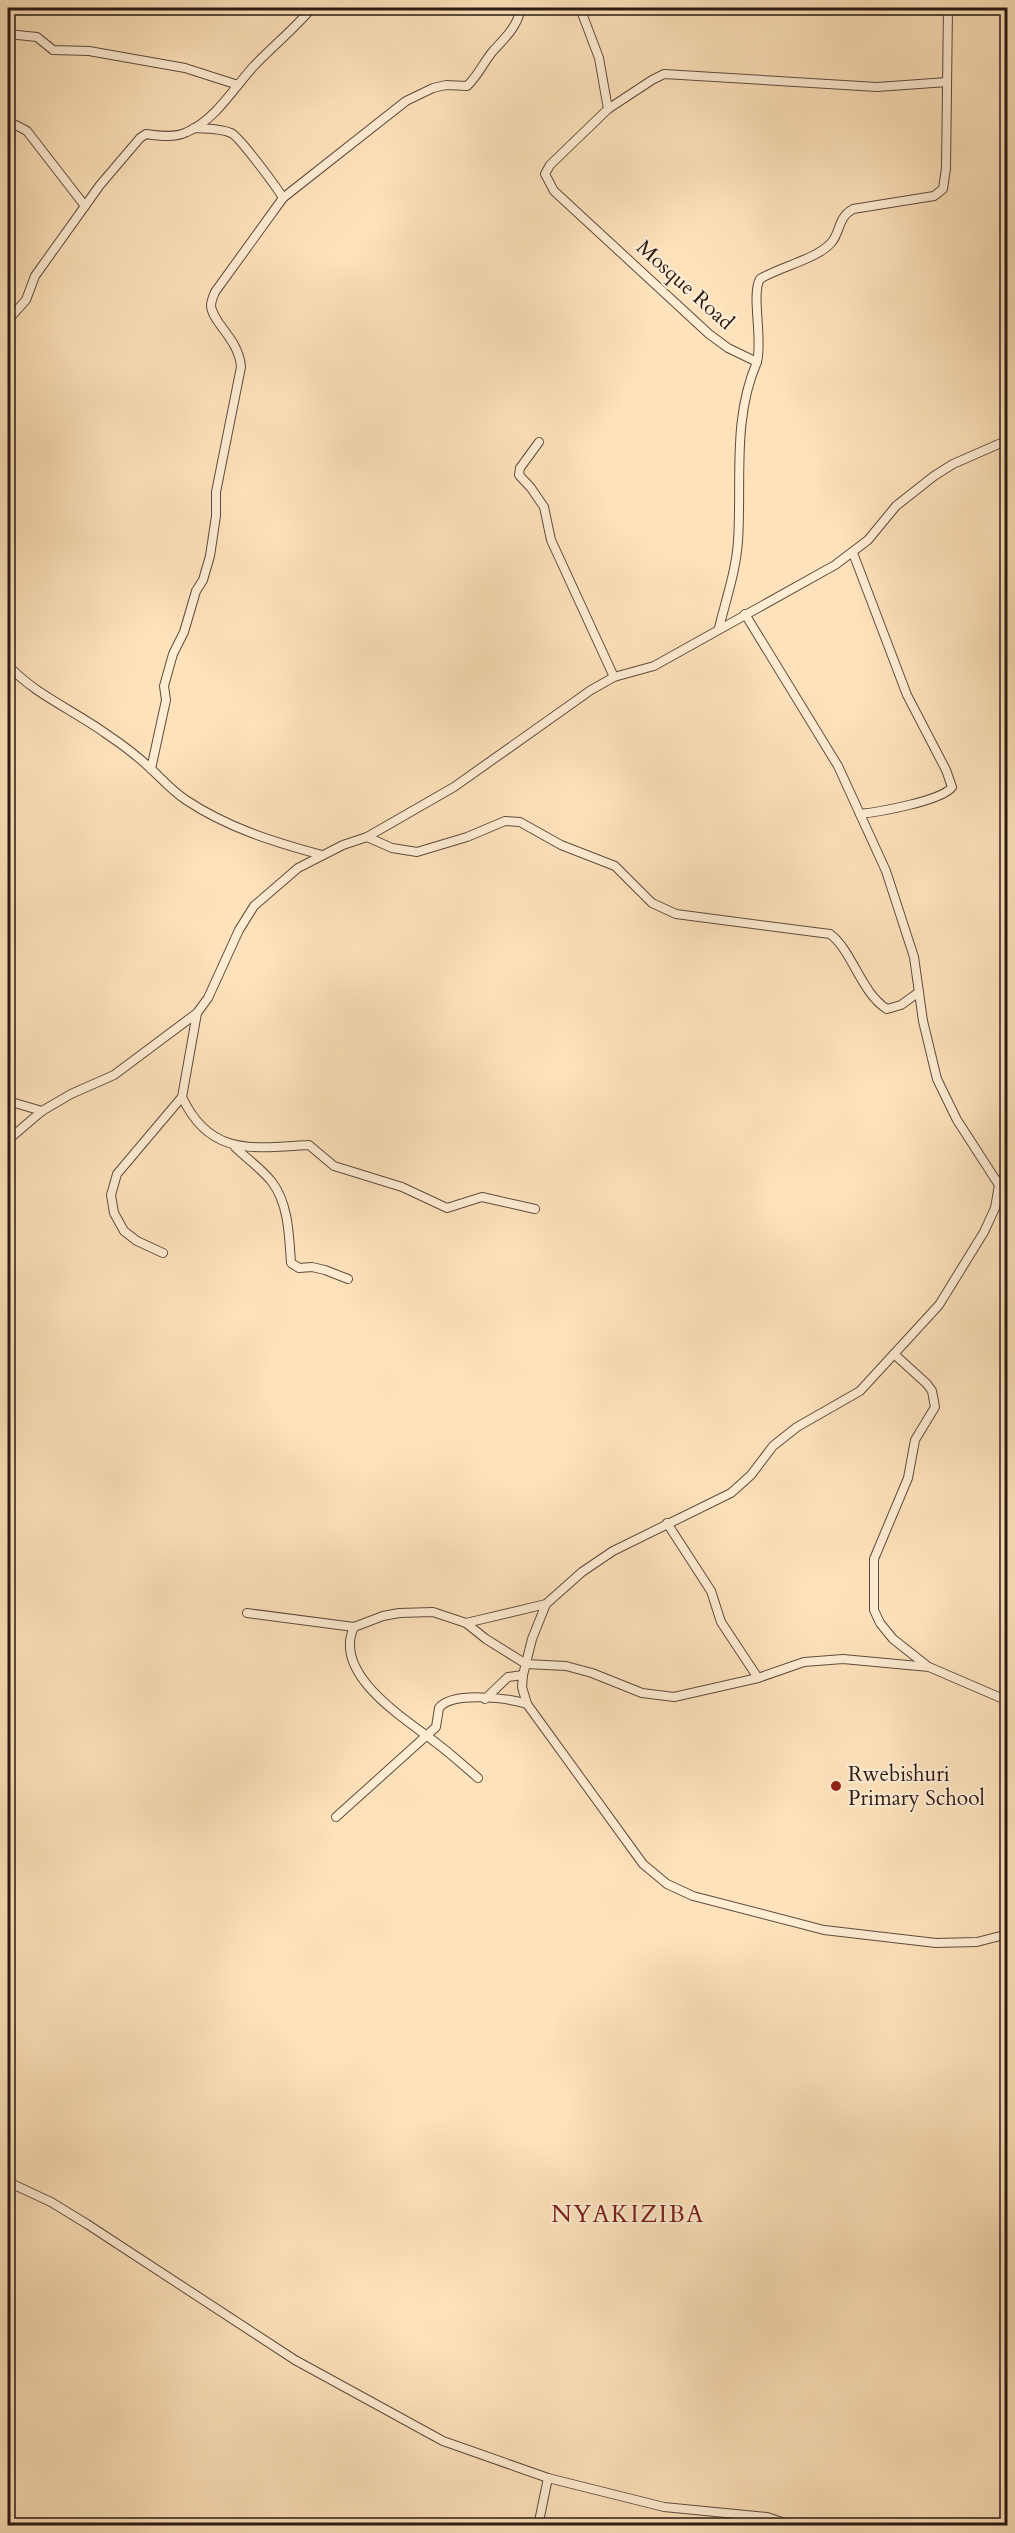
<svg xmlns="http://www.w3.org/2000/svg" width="1015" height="2533" font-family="Cardo,serif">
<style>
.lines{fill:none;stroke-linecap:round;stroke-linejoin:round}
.street-casing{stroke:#5e4b3d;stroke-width:10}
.street{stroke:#feecd3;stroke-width:8}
.poi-dot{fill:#8f2418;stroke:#feecd3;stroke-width:2}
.labels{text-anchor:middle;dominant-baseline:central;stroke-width:4.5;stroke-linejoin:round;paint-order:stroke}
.street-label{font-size:21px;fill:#281913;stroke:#feecd3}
.poi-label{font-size:21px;fill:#281913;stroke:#feecd3;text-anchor:start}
.quarter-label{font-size:24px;letter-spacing:1.5px;fill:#7a1f14;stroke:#feecd3}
</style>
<rect width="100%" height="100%" fill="#fee2bb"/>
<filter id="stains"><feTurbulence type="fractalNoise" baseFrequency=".00333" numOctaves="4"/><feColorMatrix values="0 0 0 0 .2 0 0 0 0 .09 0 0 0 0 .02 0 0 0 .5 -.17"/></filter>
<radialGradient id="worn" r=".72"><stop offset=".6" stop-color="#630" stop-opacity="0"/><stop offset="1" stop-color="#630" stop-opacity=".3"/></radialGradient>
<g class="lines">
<g class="street-casing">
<g id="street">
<path d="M580,8l19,50 9,51 -58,56 -5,9 9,17 155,143 19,14 29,14c-25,57 -15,119 -19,179 -2,30 -12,58 -19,87"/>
<polyline points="8,34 37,37 53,50 89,51 185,68 238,85"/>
<polyline points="608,109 652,80 664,74 877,87 947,82"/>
<polyline points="8,121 27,131 85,206"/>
<path d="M194,128c12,1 27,0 37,5 8,3 47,56 52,65"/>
<path d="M8,320l18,-20 9,-24 65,-91 40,-47 6,-4c13,2 29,4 41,-2 28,-12 46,-43 66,-65 19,-20 41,-38 59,-59"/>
<path d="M757,362c6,-23 -6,-68 3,-83 19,-12 57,-20 71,-36 10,-11 6,-25 22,-34l81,-13 9,-7 3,-21 2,-160"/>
<polyline points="539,442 520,468 519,475 531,488 544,507 551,540 614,677"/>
<path d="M853,553l54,142 39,75 6,17c-10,14 -74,25 -92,27"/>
<polyline points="745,614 838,766 886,871 914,957 923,1021 937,1079 957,1120 999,1185 995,1208 984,1232 939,1305 860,1391 797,1427 773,1446 751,1475 731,1493 613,1551 582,1572 546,1604 532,1639 523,1675 522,1687 527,1704 643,1864 667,1884 693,1896 824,1930 936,1943 977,1942 1008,1934"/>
<path d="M8,665c26,29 65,45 97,68 15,10 30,21 44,34 12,11 23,24 37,33 42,28 88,42 136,55"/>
<path d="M151,769l15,-69 -2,-14 9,-32 11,-22 12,-41 7,-11 7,-24 6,-40v-24l25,-125c-2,-28 -28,-43 -30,-61 0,-5 2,-9 4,-14l68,-94 10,-8 113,-89 27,-13 13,-3 21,1c11,-10 16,-23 26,-35 13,-14 24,-24 28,-43"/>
<path d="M367,837l25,11 25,4 50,-15 38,-16 15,1 41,23 54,21 37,37 24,11 154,20c22,16 31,59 57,75l14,-4 18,-13"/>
<path d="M182,1097c28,60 71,51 127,48l25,21 68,21 45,21 35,-11 53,12"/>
<polyline points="8,1101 42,1111"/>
<polyline points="8,1140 42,1111 71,1094 114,1075 197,1013 208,998 239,930 254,906 298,868 343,845 367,837 454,787 591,690 614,677 654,666 835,565 868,540 896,506 934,476 953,464 1008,440"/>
<path d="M235,1147c12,12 27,22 37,35 17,23 17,54 19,81l8,5 13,-1 13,3 23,9"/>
<polyline points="999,1185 1008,1171"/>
<polyline points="163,1253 137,1241 124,1231 114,1213 111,1195 117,1174 182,1097 197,1013"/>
<polyline points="894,1354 927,1384 932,1391 935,1407 915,1440 908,1478 874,1559 874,1610 880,1623 893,1639 926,1665"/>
<polyline points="667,1523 711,1591 721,1622 758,1678"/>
<polyline points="247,1613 354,1627 383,1616 399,1613 433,1612 466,1623 486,1639 526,1664 566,1666 592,1673 642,1693 674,1697 758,1678 804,1662 843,1659 929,1667 1008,1701"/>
<polyline points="466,1623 546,1604"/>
<path d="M354,1627c-22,47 50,91 81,115 15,11 29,24 43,36"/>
<polyline points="485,1699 508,1677 523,1675"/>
<path d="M336,1817l100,-90 3,-19c13,-17 69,-10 88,-4"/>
<polyline points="8,2182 51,2202 87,2224 295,2360 443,2441 548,2478 664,2507 767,2517 794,2526"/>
<polyline points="538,2526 548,2478"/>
</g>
</g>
<use href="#street" class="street"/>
</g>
<circle class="poi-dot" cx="836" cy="1786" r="6"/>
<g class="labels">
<g class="street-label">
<text transform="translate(685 285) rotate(42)">Mosque Road</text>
</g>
<g class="poi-label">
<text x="848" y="1774">Rwebishuri<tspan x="848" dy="24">Primary School</tspan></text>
</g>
<g class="quarter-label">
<text x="628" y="2214">NYAKIZIBA</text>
</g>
</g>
<rect width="1015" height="2533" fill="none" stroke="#fee2bb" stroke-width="30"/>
<rect x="9" y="9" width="997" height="2515" fill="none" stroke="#281913" stroke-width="3"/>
<rect x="15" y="15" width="985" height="2503" fill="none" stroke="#281913" stroke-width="1.5"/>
<rect width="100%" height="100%" filter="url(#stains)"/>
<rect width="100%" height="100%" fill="url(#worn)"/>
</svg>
